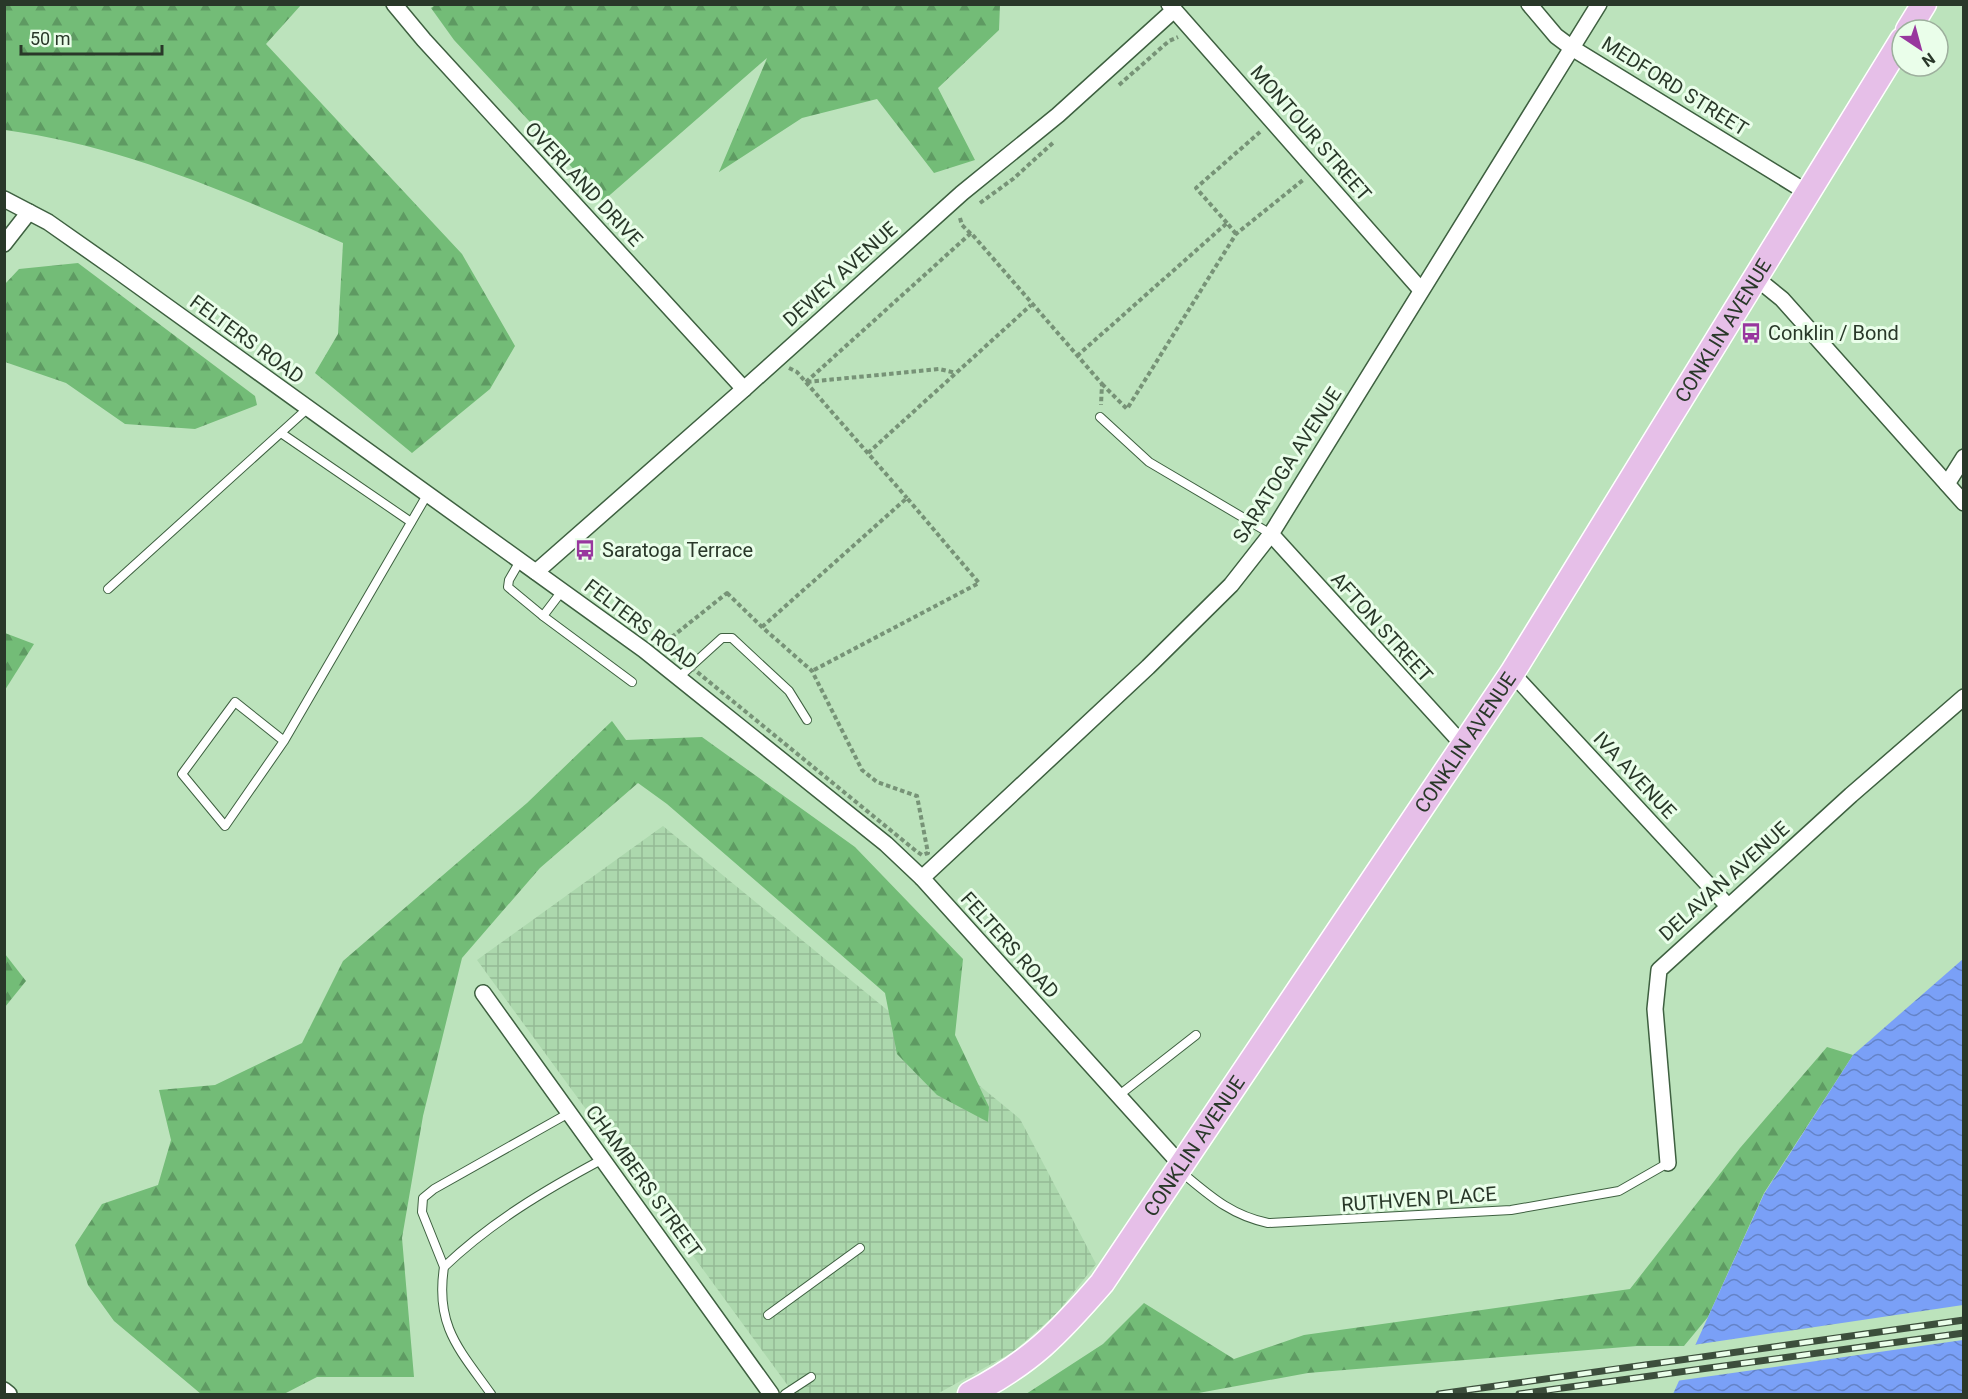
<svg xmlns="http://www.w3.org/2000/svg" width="1968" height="1399" font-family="Roboto,sans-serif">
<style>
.industrial{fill:url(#industrial-grid)}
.forest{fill:url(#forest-firs)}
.water{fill:url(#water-waves)}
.pier{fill:#bce3bc}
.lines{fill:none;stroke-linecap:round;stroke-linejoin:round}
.service-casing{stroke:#3e6040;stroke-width:10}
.minor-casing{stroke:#3e6040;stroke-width:18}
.primary-casing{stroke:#fff;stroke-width:27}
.path{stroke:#779377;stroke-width:4;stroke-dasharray:4.5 3;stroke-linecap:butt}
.service{stroke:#fff;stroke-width:8}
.minor{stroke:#fff;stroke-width:15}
.primary{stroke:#e6bfe8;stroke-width:24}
.rail-casing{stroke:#3c4e3c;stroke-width:7}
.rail{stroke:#eafeea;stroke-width:4.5;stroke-dasharray:14;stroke-linecap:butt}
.labels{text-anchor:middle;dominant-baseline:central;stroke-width:6;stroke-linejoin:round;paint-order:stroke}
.street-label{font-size:20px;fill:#293829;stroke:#eafeea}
.poi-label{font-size:20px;fill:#293829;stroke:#eafeea;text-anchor:start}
</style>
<defs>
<pattern id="industrial-grid" width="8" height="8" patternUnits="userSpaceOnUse" patternTransform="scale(1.5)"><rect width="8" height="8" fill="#acd8ad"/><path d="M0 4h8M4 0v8" fill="none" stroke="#94ba95"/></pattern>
<pattern id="forest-firs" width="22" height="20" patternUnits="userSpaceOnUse" patternTransform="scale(1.5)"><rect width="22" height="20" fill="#73bc77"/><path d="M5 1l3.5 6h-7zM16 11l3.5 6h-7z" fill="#5e9a62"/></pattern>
<pattern id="water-waves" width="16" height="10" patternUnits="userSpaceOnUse" patternTransform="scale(1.5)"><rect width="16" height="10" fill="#7aa0f7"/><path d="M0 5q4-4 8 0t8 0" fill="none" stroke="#6483c8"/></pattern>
</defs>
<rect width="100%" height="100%" fill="#bce3bc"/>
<polygon class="industrial" points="663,826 1020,1119 1096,1264 1057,1313 1013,1352 937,1394 794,1394 477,960"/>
<g class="forest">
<path d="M5,4l296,1 -35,39 196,210 53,92 -25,43 -78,64 -97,-80 23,-39 5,-91c-109,-48 -219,-97 -338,-113z"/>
<polygon points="435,5 1000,4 1000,5 999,30 938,88 975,160 934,173 877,99 802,118 719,172 767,58 603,201 454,40 431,8"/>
<polygon points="78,263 255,396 257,405 195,429 125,424 66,383 5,362 5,284 19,269"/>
<polygon points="5,633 34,644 5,690"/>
<polygon points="612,721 626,740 702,737 855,847 963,959 955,1035 989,1107 988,1122 937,1095 897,1054 885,993 667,804 638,783 540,868 462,958 423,1116 402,1238 414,1377 317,1377 284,1394 201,1394 114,1321 88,1285 75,1245 102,1204 158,1185 171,1140 159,1090 215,1085 302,1043 343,961 527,803"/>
<polygon points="5,954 26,981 5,1007"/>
<polygon points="1827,1047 1853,1055 1764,1193 1708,1317 1684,1346 1637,1346 1308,1373 1193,1394 1026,1394 1103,1344 1144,1303 1234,1359 1304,1335 1630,1289 1740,1148"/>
</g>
<polygon class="water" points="1963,959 1963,1394 1673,1394 1764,1194 1853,1055"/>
<polygon class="pier" points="1963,1305 1963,1340 1676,1381 1693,1345"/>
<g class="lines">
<g class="service-casing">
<g id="service">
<polyline points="1100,417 1149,462 1271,534"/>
<polyline points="281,433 411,522"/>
<polyline points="520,561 509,580 508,587 543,616"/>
<polyline points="108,589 307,409"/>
<polyline points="562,591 543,616 632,682"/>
<polyline points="678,678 722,638 732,638 789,691 807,720"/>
<polyline points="284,741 235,702 182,774 225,826 284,741 427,495"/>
<polyline points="1118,1096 1196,1035"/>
<path d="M1180,1171c29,24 50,44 88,52l243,-13 108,-19 49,-28"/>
<polyline points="444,1267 422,1212 423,1198 434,1189 569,1113"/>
<polyline points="768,1315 860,1248"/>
<path d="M491,1394c-32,-45 -56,-68 -47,-127 47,-45 101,-77 159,-108"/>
<polyline points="785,1394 811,1377"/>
</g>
</g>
<g class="minor-casing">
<g id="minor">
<polyline points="394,4 424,40 744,389"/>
<polyline points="1169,4 1421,290"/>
<polyline points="1529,4 1556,36 1572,48 1808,193"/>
<polyline points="4,199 48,222 115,269 644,650 886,844 922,878 1182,1166"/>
<polyline points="4,244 29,212"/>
<polyline points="1756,278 1782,299 1964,503"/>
<polyline points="1947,484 1964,457"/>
<polyline points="1271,534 1464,746"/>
<polyline points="536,572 744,389 962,193 1058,115 1174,10"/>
<polyline points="1512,673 1728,906"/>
<polyline points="922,878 1148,667 1231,585 1271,534 1599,4"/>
<polyline points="483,993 771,1394"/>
<polyline points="1668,1163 1655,1009 1659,970 1851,795 1964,697"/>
<polyline points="4,1390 9,1394"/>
</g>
</g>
<g class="primary-casing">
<g id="primary">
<polyline points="1908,30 1924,4"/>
<path id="s1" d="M970,1394c61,-32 87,-59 132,-111l410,-610 390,-633"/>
</g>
</g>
<g class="path">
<polyline points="1119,85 1169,41 1178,37"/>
<polyline points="980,203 1013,179 1055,141"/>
<polyline points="960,218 962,225 971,234"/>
<polyline points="1227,223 1196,188 1260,132"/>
<polyline points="1077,356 1227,223 1236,234"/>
<polyline points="789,368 797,372 907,498"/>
<polyline points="806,382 971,233 1102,384 1101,405"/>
<polyline points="807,382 939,369 956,373"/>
<polyline points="1102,384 1127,409 1236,234 1303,180"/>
<polyline points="868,453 1031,305"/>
<polygon points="727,593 762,627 812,671 862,770 877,782 917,796 928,853 922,855 916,851 663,644"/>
<polyline points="762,627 907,498 979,583 812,671"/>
</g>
<use href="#service" class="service"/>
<use href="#minor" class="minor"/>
<use href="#primary" class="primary"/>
<g class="rail-casing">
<g id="rail">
<polyline points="1439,1394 1964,1320"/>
<polyline points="1519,1394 1964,1333"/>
</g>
</g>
<use href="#rail" class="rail"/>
</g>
<defs>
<g id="bus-bare" transform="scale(1.62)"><path d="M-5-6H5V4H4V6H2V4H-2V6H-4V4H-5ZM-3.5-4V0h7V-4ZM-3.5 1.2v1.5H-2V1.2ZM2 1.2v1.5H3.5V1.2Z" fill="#98379e" stroke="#eafeea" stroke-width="2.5" paint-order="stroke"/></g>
</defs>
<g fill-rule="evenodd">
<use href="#bus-bare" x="1751" y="333"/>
<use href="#bus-bare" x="585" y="550"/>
</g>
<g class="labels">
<g class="street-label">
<text transform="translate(1675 86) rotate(32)">MEDFORD STREET</text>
<text transform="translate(1311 133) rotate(49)">MONTOUR STREET</text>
<text transform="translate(584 184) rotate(47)">OVERLAND DRIVE</text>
<text transform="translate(840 274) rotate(-42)">DEWEY AVENUE</text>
<text stroke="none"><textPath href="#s1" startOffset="1311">CONKLIN AVENUE</textPath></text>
<text transform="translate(247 339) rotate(36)">FELTERS ROAD</text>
<text transform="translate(1287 465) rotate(-57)">SARATOGA AVENUE</text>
<text transform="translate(641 624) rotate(37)">FELTERS ROAD</text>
<text transform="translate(1382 627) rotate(48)">AFTON STREET</text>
<text stroke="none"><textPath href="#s1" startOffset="825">CONKLIN AVENUE</textPath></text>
<text transform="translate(1635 775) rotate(47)">IVA AVENUE</text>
<text transform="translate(1724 881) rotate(-42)">DELAVAN AVENUE</text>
<text transform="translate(1010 945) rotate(48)">FELTERS ROAD</text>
<text stroke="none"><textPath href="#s1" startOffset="339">CONKLIN AVENUE</textPath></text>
<text transform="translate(644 1181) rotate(54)">CHAMBERS STREET</text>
<text transform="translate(1419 1199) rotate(-4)">RUTHVEN PLACE</text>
</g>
<g class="poi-label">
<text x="1768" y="333">Conklin / Bond</text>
<text x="602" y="550">Saratoga Terrace</text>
</g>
</g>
<rect width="1968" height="1399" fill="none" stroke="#293829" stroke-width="12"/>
<g transform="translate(1920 48) rotate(144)"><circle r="28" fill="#eafeea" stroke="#9daf9d" stroke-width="1.5"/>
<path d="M0-4.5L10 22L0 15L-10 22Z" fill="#98379e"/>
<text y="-9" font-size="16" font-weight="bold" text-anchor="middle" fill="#293829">N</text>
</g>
<path d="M21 45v9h141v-9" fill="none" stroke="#293829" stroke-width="3"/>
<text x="30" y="45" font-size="18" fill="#293829" stroke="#eafeea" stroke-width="4.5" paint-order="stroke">50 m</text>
</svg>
